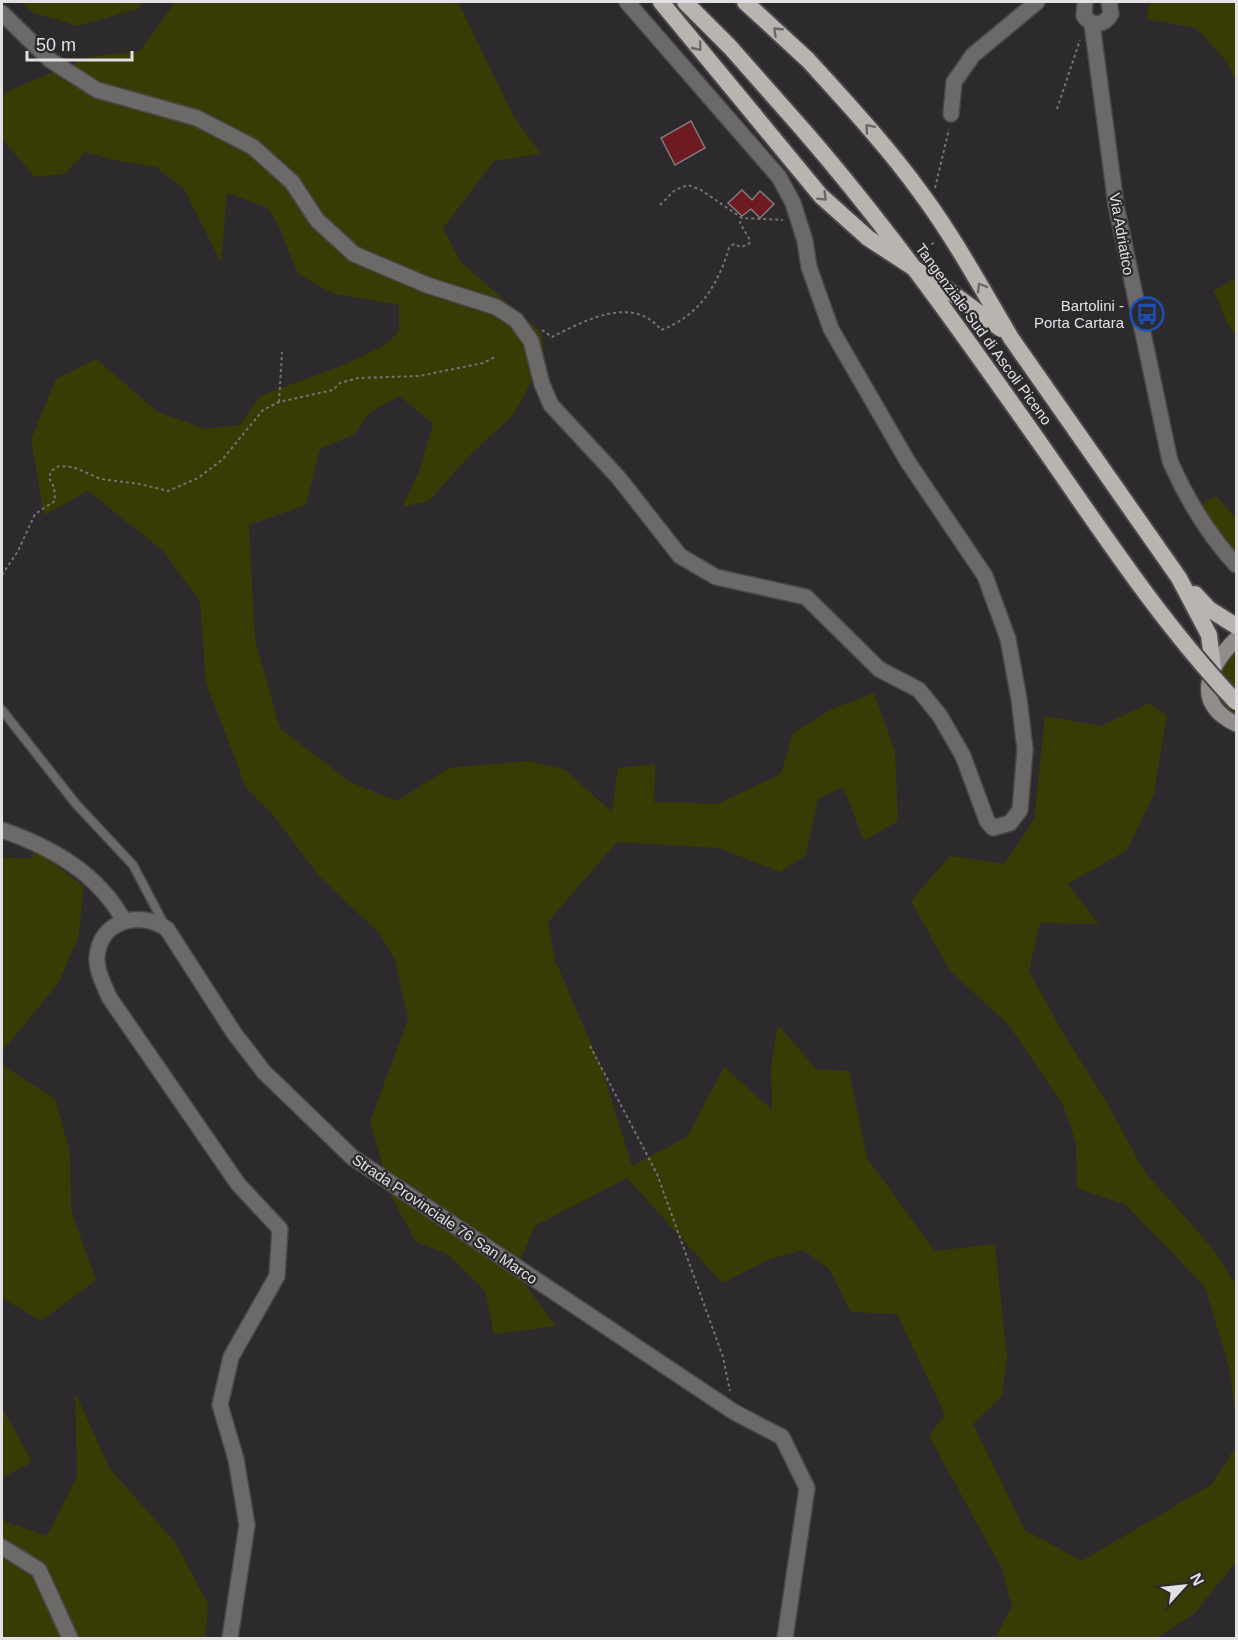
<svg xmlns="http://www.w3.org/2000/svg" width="1238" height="1640" font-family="Helvetica,sans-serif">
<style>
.green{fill:#393b05}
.building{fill:#6d1a21;stroke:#817a7a;stroke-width:1.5}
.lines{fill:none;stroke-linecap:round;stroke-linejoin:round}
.service-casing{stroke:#4a474b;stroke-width:11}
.minor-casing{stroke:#4a474b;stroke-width:18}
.tertiary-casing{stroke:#4a474b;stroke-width:18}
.secondary-casing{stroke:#4a474b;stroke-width:18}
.trunk-casing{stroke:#4a474b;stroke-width:20}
.path{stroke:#757276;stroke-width:2;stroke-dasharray:3 3;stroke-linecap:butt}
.service{stroke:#6b6a68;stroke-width:8}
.minor{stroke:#6b6a68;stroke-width:15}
.tertiary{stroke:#6b6a68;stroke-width:15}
.secondary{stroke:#908d8a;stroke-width:15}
.trunk{stroke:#b8b4b0;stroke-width:16}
.trunk-bridge-casing{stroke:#4a474b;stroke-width:20;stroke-linecap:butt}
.trunk-bridge{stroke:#b8b4b0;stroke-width:16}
.oneway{stroke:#6c6868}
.labels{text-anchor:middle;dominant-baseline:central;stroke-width:4.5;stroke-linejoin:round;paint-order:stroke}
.street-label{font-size:15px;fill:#e2e0e3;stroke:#2d2a2e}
.poi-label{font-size:15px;fill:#e2e0e3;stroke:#2d2a2e;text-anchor:end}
</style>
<rect width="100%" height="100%" fill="#2d2a2e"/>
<g class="green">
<polygon points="21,2 142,2 140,8 78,26 34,13"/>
<polygon points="175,2 458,2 514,117 541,154 494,161 443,228 460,261 542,333 544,358 514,414 466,459 429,501 402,507 419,472 433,424 400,396 370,412 355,434 320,449 306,505 249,525 255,640 280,728 350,782 397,801 449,768 528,761 564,769 612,812 618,768 655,764 654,802 717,804 781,774 793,733 832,709 874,693 895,751 898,821 864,841 843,787 818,799 806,855 780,872 719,848 617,842 548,922 555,960 602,1069 632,1166 687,1137 724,1067 772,1110 771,1068 778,1025 816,1069 849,1071 867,1158 935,1251 995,1244 1007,1357 1002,1396 973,1424 1025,1530 1082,1561 1212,1484 1236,1446 1236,1562 1194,1614 1156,1638 995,1638 1012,1606 1002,1569 929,1436 945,1415 897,1314 851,1312 829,1269 803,1250 770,1259 722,1283 627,1178 535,1226 515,1271 556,1326 494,1334 485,1291 447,1254 416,1242 392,1198 370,1122 408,1019 395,960 379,933 319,876 273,815 246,788 206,683 200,601 162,550 88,491 44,515 31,439 56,379 96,359 158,412 205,429 240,425 260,396 346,364 385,345 399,331 399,305 334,294 298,274 279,227 268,208 227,193 221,262 184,189 156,167 113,160 85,152 65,174 35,177 2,139 2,99 8,91 89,57 140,51"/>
<polygon points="1150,2 1236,2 1236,83 1228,63 1196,28 1146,19"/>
<polygon points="1236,278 1236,336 1228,325 1214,291"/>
<polygon points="1216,496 1236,518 1236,560 1209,533 1202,504"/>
<path d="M1236,649v65c-28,-16 -19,-45 0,-65z"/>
<polygon points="1149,703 1167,715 1154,794 1127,850 1068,884 1099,924 1040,923 1029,971 1063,1033 1106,1101 1144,1171 1213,1249 1236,1285 1236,1424 1230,1370 1205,1287 1126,1205 1077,1188 1076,1143 1063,1105 1008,1024 950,971 911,901 950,856 1004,864 1034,820 1045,716 1101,726"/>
<polygon points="35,849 84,887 78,938 59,982 2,1052 2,857 30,859"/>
<polygon points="2,1065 55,1099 70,1152 71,1210 96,1280 41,1321 2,1298"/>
<polygon points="75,1392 110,1469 175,1542 208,1604 205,1638 2,1638 2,1517 6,1522 47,1536 77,1477"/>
<polygon points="2,1407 32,1462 2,1478"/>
</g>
<g class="building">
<polygon points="691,121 705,148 675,165 661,138"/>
<polygon points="742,190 752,200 760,191 774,204 760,218 751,209 742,216 728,203"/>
</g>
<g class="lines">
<g class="service-casing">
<polyline id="service" points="2,710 76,804 133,865 165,926"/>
</g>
<g class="minor-casing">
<g id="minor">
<polyline points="2,13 50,60 97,90 197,118 253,147 292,182 317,220 354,254 427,285 496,307 516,320 531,341 542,384 551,405 618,477 680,556 716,577 806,597 879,669 919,690 940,716 963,756 987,821 993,828 1010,823 1020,810 1025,749 1019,699 1008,639 985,576 908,462 831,329 809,267 805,241 793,203 779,177 627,2"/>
<polyline points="951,114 954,82 973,55 1037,2"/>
<path d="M2,830c49,17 96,43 122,91"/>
</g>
</g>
<g class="tertiary-casing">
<g id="tertiary">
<path d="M1085,2l-1,14c8,11 20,10 27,-2l-2,-12"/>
<path d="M1092,24l24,181 54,256c17,39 38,73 66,104"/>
<polyline points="2,1547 39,1570 70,1638"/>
<path d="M230,1638l17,-113 -11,-66 -16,-54 11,-48 46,-81 3,-47 -42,-45 -129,-187c-5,-13 -13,-26 -12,-40 3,-37 43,-47 70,-28l67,104 30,39 88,85 382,255 48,25 25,51 -22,150"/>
</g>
</g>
<g class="secondary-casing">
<path id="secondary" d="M1236,639c-27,27 -45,63 0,85"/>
</g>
<g class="trunk-casing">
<g id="trunk">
<polyline points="661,2 821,196 868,238"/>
<polyline points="685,2 730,47 805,132"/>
<polyline points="745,2 808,60"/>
<polyline points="1011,338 1179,578 1209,635 1213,667"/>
<polyline points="1195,594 1209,609 1236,626"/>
</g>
</g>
<g class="path">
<polyline points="1057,109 1080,40"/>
<polyline points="935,188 949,129"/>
<polyline points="660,205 675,190 688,185 701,190 742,218 783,220"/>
<polyline points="922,252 936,241"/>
<path d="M542,330l10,7c32,-16 81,-43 109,-7 38,-14 57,-45 68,-82l5,-4 7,3 8,-3 1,-4 -10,-17 2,-5"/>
<polyline points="279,402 282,352"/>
<polyline points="2,575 18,551 35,514 55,501 54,487 49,478 51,471 59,466 73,467 101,479 140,484 168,491 198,478 222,460 263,410 279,402 333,390 340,383 358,378 419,376 483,363 495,357"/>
<polyline points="590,1046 657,1174 723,1357 730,1391"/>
</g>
<use href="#service" class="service"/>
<use href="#minor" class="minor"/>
<use href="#tertiary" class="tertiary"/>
<use href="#secondary" class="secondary"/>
<use href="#trunk" class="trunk"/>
<g class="trunk-bridge-casing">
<g id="trunk-bridge">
<path d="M808,60c39,43 79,86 113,133 34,46 61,96 90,145"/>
<path d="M805,132c89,103 166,213 244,324 59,85 116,171 187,246"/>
<polyline points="868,238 949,291 1001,329"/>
</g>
</g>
<use href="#trunk-bridge" class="trunk-bridge"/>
</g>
<defs><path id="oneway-chevron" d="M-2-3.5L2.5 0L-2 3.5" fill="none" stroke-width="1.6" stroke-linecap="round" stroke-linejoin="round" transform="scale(1.5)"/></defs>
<g class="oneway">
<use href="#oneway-chevron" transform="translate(777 31) rotate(-137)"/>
<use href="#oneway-chevron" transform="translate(698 47) rotate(51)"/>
<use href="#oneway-chevron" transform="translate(869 128) rotate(-130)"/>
<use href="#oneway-chevron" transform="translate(823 197) rotate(45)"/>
<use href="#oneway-chevron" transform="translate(981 287) rotate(-120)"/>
</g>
<defs>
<g id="bus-ring" transform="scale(1.725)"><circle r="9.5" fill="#2d2a2e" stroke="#1a4fb4" stroke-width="1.5"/><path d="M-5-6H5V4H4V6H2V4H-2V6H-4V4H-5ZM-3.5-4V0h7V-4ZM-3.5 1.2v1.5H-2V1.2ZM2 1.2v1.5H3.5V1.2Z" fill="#1a4fb4"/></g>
</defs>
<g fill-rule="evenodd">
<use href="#bus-ring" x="1147" y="314"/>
</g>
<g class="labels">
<g class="street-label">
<text transform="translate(1122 234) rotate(80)">Via Adriatico</text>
<text transform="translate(984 334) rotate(54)">Tangenziale Sud di Ascoli Piceno</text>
<text transform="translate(445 1219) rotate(34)">Strada Provinciale 76 San Marco</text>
</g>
<g class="poi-label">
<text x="1124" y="305">Bartolini -<tspan x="1124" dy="17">Porta Cartara</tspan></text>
</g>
</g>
<rect width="1238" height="1640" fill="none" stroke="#e2e0e3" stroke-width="6"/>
<g transform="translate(1184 1586) rotate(63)" stroke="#2d2a2e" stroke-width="4.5" paint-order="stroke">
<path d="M0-4.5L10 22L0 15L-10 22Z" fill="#e2e0e3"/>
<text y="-9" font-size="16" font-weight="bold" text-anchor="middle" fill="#e2e0e3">N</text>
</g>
<path d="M27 51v9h105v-9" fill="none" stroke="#e2e0e3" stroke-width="3"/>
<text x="36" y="51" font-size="18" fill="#e2e0e3" stroke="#2d2a2e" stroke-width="4.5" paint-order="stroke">50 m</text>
</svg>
